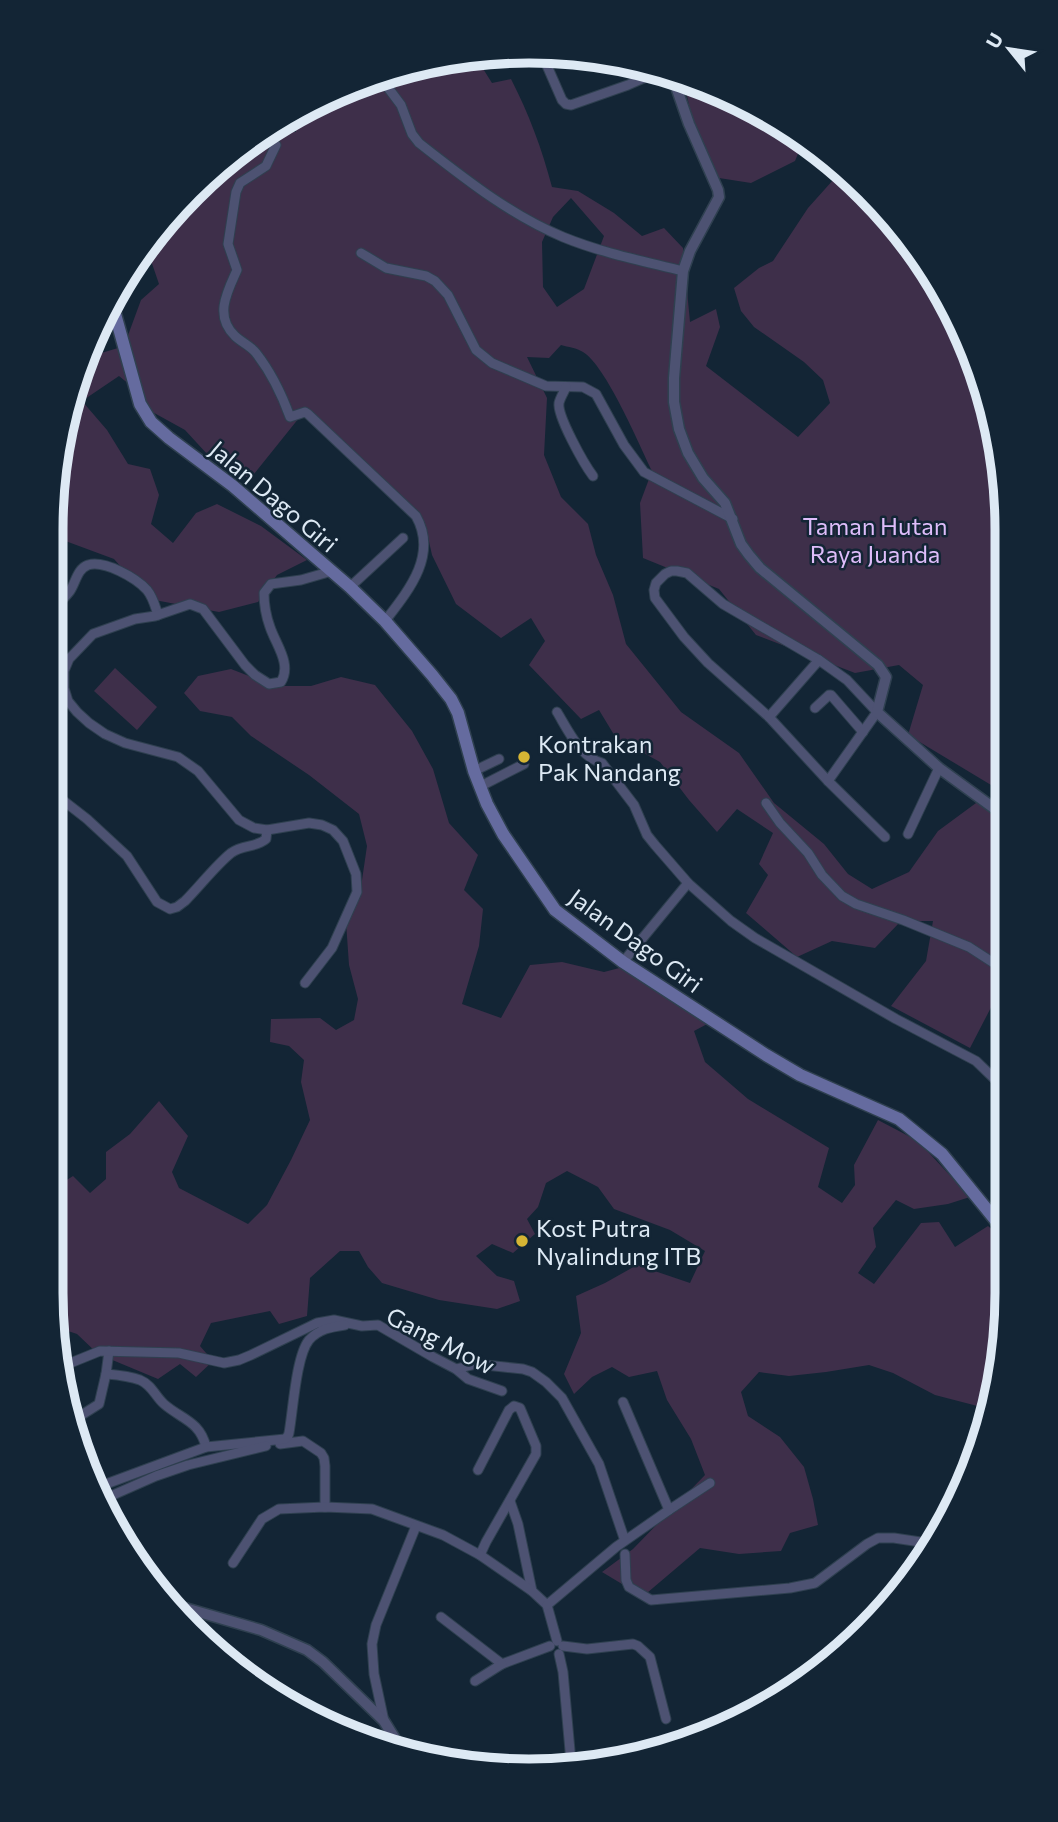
<svg xmlns="http://www.w3.org/2000/svg" width="1058" height="1822" font-family="Commissioner,sans-serif">
<style>
.green{fill:#3e2f4a;fill-rule:evenodd}
.lines{fill:none;stroke-linecap:round;stroke-linejoin:round}
.minor-casing{stroke:#2f4050;stroke-width:11}
.tertiary-casing{stroke:#2f4050;stroke-width:13}
.secondary-casing{stroke:#2f4050;stroke-width:15}
.minor{stroke:#4d5272;stroke-width:9}
.tertiary{stroke:#4d5272;stroke-width:10}
.secondary{stroke:#656b9f;stroke-width:12}
.poi-dot{fill:#d6b534;stroke:#132535;stroke-width:2.5}
.labels{text-anchor:middle;dominant-baseline:central;stroke-width:5;stroke-linejoin:round;paint-order:stroke}
.street-label{font-size:24px;fill:#dde9f4;stroke:#132535}
.park-label{font-size:24px;fill:#debdfa;stroke:#132535}
.poi-label{font-size:24px;fill:#dde9f4;stroke:#132535;text-anchor:start}
.rim{fill:none;stroke:#dde9f4;stroke-width:9}
</style>
<rect width="100%" height="100%" fill="#132535"/>
<g class="green">
<path d="M475,56l17,27 19,-4c18,35 31,70 41,108l26,4 36,22 28,23 22,-8 19,20 7,74 26,-13 4,18 -14,39 92,71 32,-34 -7,-23 -19,-18 -50,-35 -13,-16 -7,-23 25,-20 14,-7 35,-53 34,-38 25,21 76,99 39,86 24,121v297l-98,-59 15,-50 -24,-20 -44,8 -99,-38 -37,-46 -76,-31 -3,-55 12,-32c-13,-27 -46,-105 -69,-119 -6,-4 -15,-5 -22,-7l-12,13 -22,-1 20,41 -3,57 17,42 27,27 8,31 17,40 13,49 55,68 58,41 35,50 50,41 24,30 24,15 37,-17 29,-41 38,-28 30,-8v177l-7,20 -29,56 -79,-42 35,-45 7,-40h-32l-26,27 -43,-7 -35,16 -51,-44 22,-38 -9,-11 14,-31 -36,-24 -20,23 -28,-32 -29,-38 -44,-24 -17,-28 -18,9 -52,-54 16,-24 -14,-23 -30,20 -45,-34 -24,-49 -6,-27 -119,-120 -57,71 -42,-24 -23,-25 -38,-21 -12,-20 -16,-13 -37,25 25,29 21,34 22,5 9,26 -8,29 22,19 23,-30 21,-9 44,22 46,34 -30,15 -19,27 -39,10 -70,-13 -35,-40 -62,-23v-39l24,-122 11,-22 11,1 20,-6 9,-10 14,-38 18,-16 -13,-38 45,-55 72,-59 4,-2 29,2v-18l50,-27 89,-27zM571,198l33,38 -20,53 -27,18 -14,-20 -1,-45 11,-25z"/>
<polygon points="683,78 712,87 794,131 804,139 795,161 751,183 719,178 695,132"/>
<polygon points="115,668 157,707 137,730 94,691"/>
<polygon points="231,669 275,686 311,686 341,677 375,685 412,731 433,769 449,823 478,855 464,890 483,909 479,946 462,1004 501,1018 530,965 562,962 604,972 627,966 711,1022 694,1031 705,1062 748,1099 829,1148 818,1187 842,1203 855,1185 854,1165 878,1120 918,1141 970,1197 948,1204 914,1209 896,1200 873,1228 876,1247 858,1273 874,1284 921,1223 939,1222 955,1247 988,1226 1006,1241 1006,1265 991,1280 1004,1307 1006,1308 1006,1325 989,1409 935,1395 893,1373 869,1365 826,1372 789,1376 759,1372 741,1392 748,1416 780,1437 804,1467 813,1499 818,1525 790,1533 781,1551 739,1554 700,1548 647,1593 622,1584 602,1572 633,1549 705,1475 691,1439 667,1400 657,1371 629,1377 612,1367 592,1377 574,1394 564,1374 581,1333 576,1296 605,1283 637,1265 690,1283 705,1251 670,1230 614,1209 598,1187 567,1171 546,1183 538,1207 527,1219 535,1234 513,1253 492,1244 476,1256 497,1276 514,1281 520,1301 497,1309 439,1300 382,1283 368,1267 359,1251 340,1251 310,1278 307,1316 279,1324 270,1311 211,1323 200,1346 213,1361 196,1377 180,1364 158,1379 98,1354 77,1334 56,1327 51,1293 51,1224 54,1222 51,1190 73,1176 90,1193 106,1179 106,1152 130,1134 159,1101 188,1136 172,1172 179,1188 248,1224 267,1205 291,1160 310,1120 301,1082 304,1060 289,1046 270,1042 271,1019 320,1018 336,1030 354,1020 358,999 349,965 346,922 362,880 367,846 359,814 309,775 251,736 232,717 200,711 184,693 198,676"/>
</g>
<g class="lines">
<g class="minor-casing">
<g id="minor">
<polyline points="541,52 562,100 566,104 571,105 628,85 660,71"/>
<path d="M380,77l21,28 11,29 7,9c45,35 91,72 144,94 39,16 80,24 120,34"/>
<path d="M276,145l-10,21 -26,17 -4,9 -8,52 9,26c-10,22 -23,46 -2,66 6,6 16,10 21,17 15,19 26,42 34,64l15,-5 3,2 108,102c22,39 -7,74 -31,105"/>
<polyline points="361,253 386,268 426,276 435,281 448,295 476,350 492,363 546,386 583,387 596,394 624,445 644,472 733,519"/>
<path d="M566,387c-2,5 -6,11 -7,16 -2,13 25,61 34,73"/>
<polyline points="350,587 403,538"/>
<path d="M52,611c5,-7 13,-13 18,-20 6,-9 7,-22 18,-26 17,-5 48,13 59,25 6,7 8,16 11,25"/>
<polyline points="819,660 723,604 687,573 677,571 671,571 665,574 656,583 654,590 655,598 684,637 708,663 769,717 828,781 885,837"/>
<polyline points="815,708 829,695 831,695 863,732"/>
<path d="M557,712c11,18 23,45 45,51l32,42 13,30 8,10 33,38 43,38 24,17 141,81 80,42 30,29"/>
<polyline points="769,717 819,660 847,680 877,712 828,781"/>
<polyline points="474,771 499,759"/>
<polyline points="479,787 524,764"/>
<path d="M51,791l36,28 40,37 30,46 13,7 7,-2 8,-6c15,-15 30,-35 46,-48 12,-9 25,-5 35,-14l1,-9"/>
<polyline points="766,803 780,823 808,853 822,875 842,896 856,904 903,920 969,947 1006,971"/>
<polyline points="908,834 939,768"/>
<polyline points="623,962 688,883"/>
<path d="M305,983l27,-35 25,-56 -1,-18 -13,-33 -10,-11 -11,-5 -13,-2 -42,7 -13,-2 -15,-8 -41,-49 -20,-14 -53,-14 -20,-9 -16,-11 -12,-11 -9,-11 -4,-13v-17l5,-12 24,-25 42,-15 20,-3 35,-12 13,5 42,56 10,10 14,9 12,-2c11,-18 -5,-37 -11,-55 -4,-11 -6,-22 -6,-34l7,-9 30,-4 31,-9"/>
<path d="M109,1351l-3,23c11,1 23,2 34,6 12,5 15,16 24,24 17,15 36,17 42,43"/>
<polyline points="63,1366 100,1351 179,1353 224,1363 239,1360 251,1355 317,1323 334,1320 362,1326 378,1325 433,1357 456,1369 468,1379 502,1391"/>
<polyline points="456,1369 476,1364 523,1369 532,1372 546,1382 562,1398 599,1464 624,1538"/>
<polyline points="73,1426 80,1416 99,1404 106,1374"/>
<polyline points="280,1444 303,1441 321,1453 324,1458 325,1466 325,1507"/>
<polyline points="478,1470 509,1410 514,1406 520,1408 536,1446 536,1454 486,1542 480,1555"/>
<path d="M98,1487l108,-40 79,-8 3,-3 1,-3c4,-22 7,-77 20,-93 10,-11 22,-13 36,-15"/>
<polyline points="104,1499 156,1476 188,1465 266,1446"/>
<polyline points="510,1501 518,1524 532,1591"/>
<polyline points="669,1510 710,1483"/>
<polyline points="625,1554 626,1580 629,1587 651,1600 790,1588 815,1583 867,1544 878,1538 894,1538 934,1544"/>
<polyline points="233,1563 262,1519 279,1509 325,1507 372,1509 443,1535 480,1555 532,1591 547,1605 557,1641"/>
<polyline points="547,1605 616,1547 669,1510 623,1402"/>
<polyline points="441,1617 502,1664 550,1646"/>
<polyline points="563,1646 587,1649 633,1644 638,1646 650,1657 666,1719"/>
<polyline points="559,1654 563,1672 571,1762"/>
<polyline points="475,1681 502,1664"/>
<polyline points="384,1721 374,1674 372,1644 376,1625 416,1526"/>
</g>
</g>
<g class="tertiary-casing">
<g id="tertiary">
<polyline points="672,75 689,124 718,190 719,197 690,251 683,271 674,378 674,402 679,429 688,453 703,478 725,503 741,544 749,555 760,568 878,665 886,677 877,712 939,768 1006,817"/>
<polyline points="171,1604 261,1630 307,1650 323,1662 384,1721 405,1755"/>
</g>
</g>
<g class="secondary-casing">
<polyline id="secondary" points="112,303 140,404 151,422 169,438 233,486 350,587 385,621 432,675 451,699 458,713 474,771 487,804 503,834 555,910 623,962 766,1055 800,1075 899,1119 942,1154 1006,1233"/>
</g>
<use href="#minor" class="minor"/>
<use href="#tertiary" class="tertiary"/>
<use href="#secondary" class="secondary"/>
</g>
<g class="poi-dot">
<circle cx="524" cy="757" r="7"/>
<circle cx="522" cy="1241" r="7"/>
</g>
<g class="labels">
<g class="street-label">
<text transform="translate(274 496) rotate(40)">Jalan Dago Giri</text>
<text transform="translate(636 940) rotate(36)">Jalan Dago Giri</text>
<text transform="translate(441 1340) rotate(27)">Gang Mow</text>
</g>
<g class="park-label">
<text x="875" y="525">Taman Hutan<tspan x="875" dy="28">Raya Juanda</tspan></text>
</g>
<g class="poi-label">
<text x="538" y="743">Kontrakan<tspan x="538" dy="28">Pak Nandang</tspan></text>
<text x="536" y="1227">Kost Putra<tspan x="536" dy="28">Nyalindung ITB</tspan></text>
</g>
</g>
<path d="M0 0H1058V1822H0ZM529 63H529A466 466 0 0 1 995 529V1293A466 466 0 0 1 529 1759H529A466 466 0 0 1 63 1293V529A466 466 0 0 1 529 63Z" fill="#132535" fill-rule="evenodd"/>
<path class="rim" d="M529 63H529A466 466 0 0 1 995 529V1293A466 466 0 0 1 529 1759H529A466 466 0 0 1 63 1293V529A466 466 0 0 1 529 63Z"/>
<g transform="translate(1009 49) rotate(300)" stroke="#132535" stroke-width="5" paint-order="stroke">
<path d="M0-5L12 26L0 18L-12 26Z" fill="#dde9f4"/>
<text y="-10" font-size="19" font-weight="bold" text-anchor="middle" fill="#dde9f4">U</text>
</g>
</svg>
